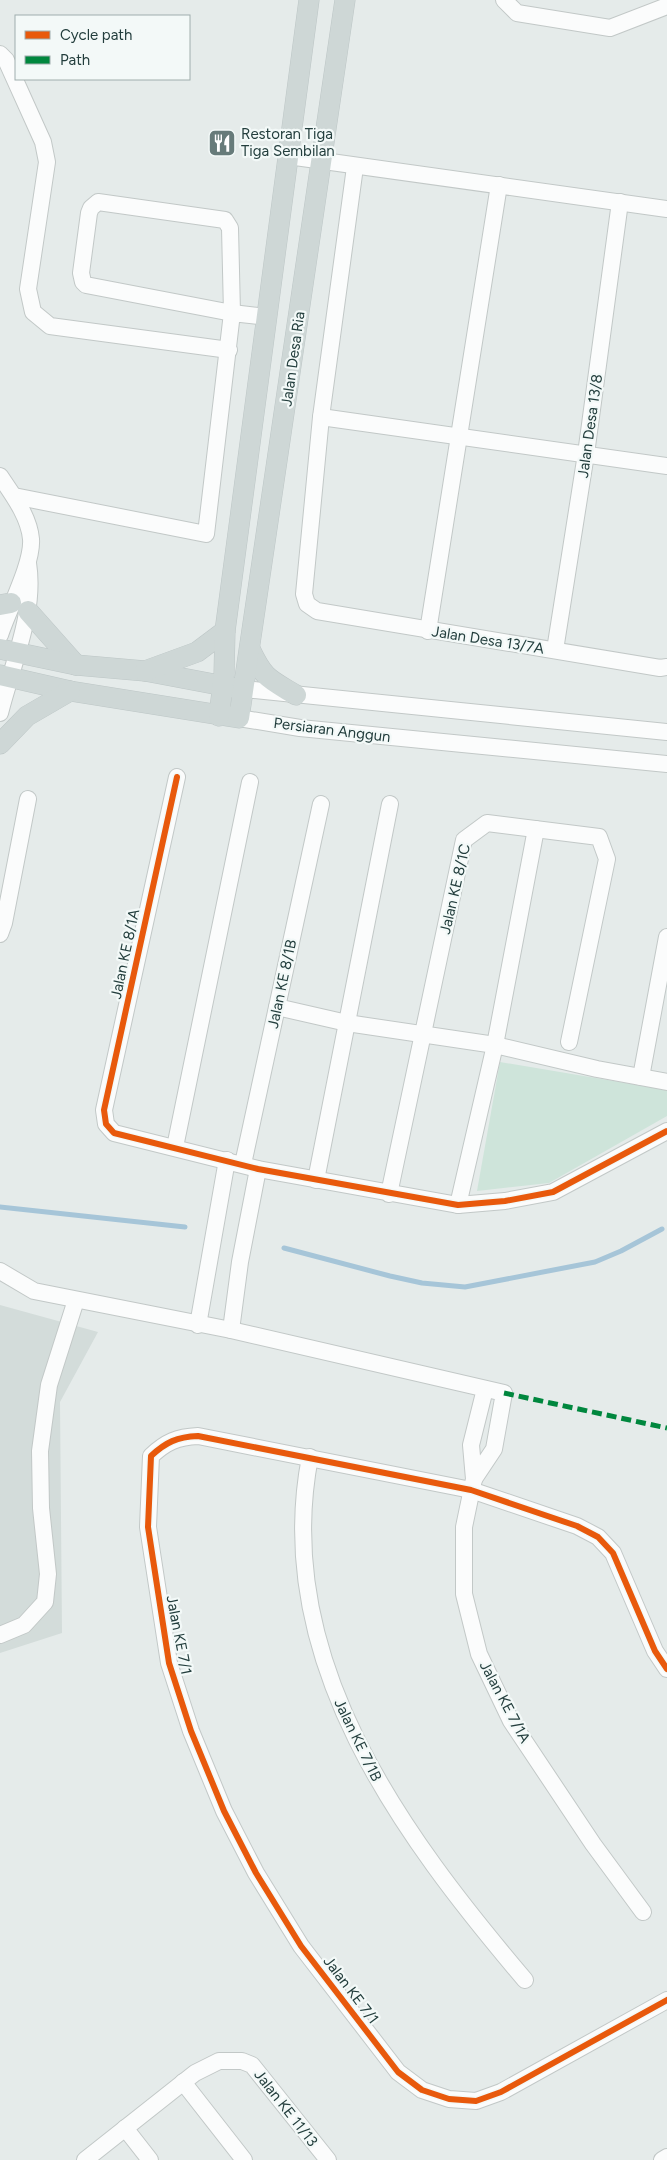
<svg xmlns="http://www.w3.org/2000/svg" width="667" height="2160" font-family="Figtree,sans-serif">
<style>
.built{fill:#d3dcda}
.green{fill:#cee4da}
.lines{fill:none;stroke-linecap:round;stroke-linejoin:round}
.stream{stroke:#a6c5d8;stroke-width:5}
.minor-casing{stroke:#c2c8c7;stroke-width:18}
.major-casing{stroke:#bdc6c6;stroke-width:21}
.minor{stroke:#fbfcfc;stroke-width:16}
.major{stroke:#ced7d6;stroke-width:20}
.quiet{stroke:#00873e;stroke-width:5;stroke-dasharray:10 5;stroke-linecap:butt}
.cycleway-casing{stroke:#f3f9f8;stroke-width:9}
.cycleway{stroke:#e8590c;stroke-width:6}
.labels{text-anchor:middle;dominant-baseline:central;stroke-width:4.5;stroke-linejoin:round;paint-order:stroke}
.poi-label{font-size:15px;fill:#233e3d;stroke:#f3f9f8;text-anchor:start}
.street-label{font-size:15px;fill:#233e3d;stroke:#f3f9f8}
</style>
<rect width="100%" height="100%" fill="#e5ebea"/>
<polygon class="built" points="0,1305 98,1332 60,1402 62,1633 0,1653"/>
<polygon class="green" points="500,1062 667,1090 667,1116 549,1183 477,1191"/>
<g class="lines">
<g class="stream">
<polyline points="0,1207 185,1227"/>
<polyline points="284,1248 390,1276 422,1283 465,1287 595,1262 621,1251 662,1229"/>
</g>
<g class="minor-casing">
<g id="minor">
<polyline points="504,0 517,13 610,28 667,6"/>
<polyline points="0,54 6,60 43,142 47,162 28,289 33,312 50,326 229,350"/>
<polyline points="288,156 667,209"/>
<polyline points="355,167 321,417 304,594 307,604 317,611 660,668 667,667"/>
<polygon points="98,202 225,220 230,228 232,313 86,285 83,282 81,273 89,213 91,208"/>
<polyline points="321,417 667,466"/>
<path d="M0,476c12,18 29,40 31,63 2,24 -23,71 -31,96"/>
<polyline points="14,496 206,534 232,313 267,317"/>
<polyline points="428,631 499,185"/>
<polyline points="555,650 586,454 620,202"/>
<polyline points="244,689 667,732"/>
<path d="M0,713c12,-48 36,-101 28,-150"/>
<polyline points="239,718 300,728 667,764"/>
<polyline points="177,777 104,1110 106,1124 114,1133 258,1169 458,1205 505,1201 553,1192 667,1131"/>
<polyline points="0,934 4,923 28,799"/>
<polyline points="277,1007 347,1023 495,1045 597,1069 667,1082"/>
<polyline points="641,1077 667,937"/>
<polyline points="175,1147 250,782"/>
<polyline points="243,1164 321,804"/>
<polyline points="316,1180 390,804"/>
<polyline points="389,1194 464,840 487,823 599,837 607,859 569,1042"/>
<polyline points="458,1205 495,1045 536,829"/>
<polyline points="0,1271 34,1291 231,1330 504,1393 494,1449 474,1479"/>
<polyline points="198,1325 227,1160"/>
<polyline points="231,1330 240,1262 258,1169"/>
<polyline points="485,1389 471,1445 474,1479 464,1527 464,1594 479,1654 511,1721 593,1844 643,1912"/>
<path d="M310,1457c-39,202 92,378 215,523"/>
<polyline points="0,1635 24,1625 45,1602 48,1574 41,1508 40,1451 49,1385 76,1300"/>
<path d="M667,1669l-12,-18 -42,-98 -15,-16 -21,-11 -106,-36 -273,-54c-21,1 -32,6 -47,20l-3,71 21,136 22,68 33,80 32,62 45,73 97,126 24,18 27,9 27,2 25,-9 166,-92"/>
<polyline points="183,2082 244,2160"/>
<polyline points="125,2128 150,2160"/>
<polyline points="85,2160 195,2073 219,2061 242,2061 252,2065 328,2160"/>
<polyline points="662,2160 667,2157"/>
</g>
</g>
<g class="major-casing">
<g id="major">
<polyline points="0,605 11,603"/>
<polyline points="28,611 76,665"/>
<polyline points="0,649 76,665 145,671 235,688"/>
<path d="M250,649c14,30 19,30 46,46"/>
<polyline points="145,671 197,652 225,631"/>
<polyline points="0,675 70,691 239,718 345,0"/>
<polyline points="219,716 224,675 225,631 309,0"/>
<polyline points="0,744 27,716 70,691"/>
</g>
</g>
<use href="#minor" class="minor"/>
<use href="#major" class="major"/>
<polyline class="quiet" points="504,1393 667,1428"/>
<g class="cycleway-casing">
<g id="cycleway">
<polyline points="177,777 104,1110 106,1124 114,1133 258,1169 458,1205 505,1201 553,1192 667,1131"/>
<path d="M667,1669l-12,-18 -42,-98 -15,-16 -21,-11 -106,-36 -273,-54c-21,1 -32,6 -47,20l-3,71 21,136 22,68 33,80 32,62 45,73 97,126 24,18 27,9 27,2 25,-9 166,-92"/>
</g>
</g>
<use href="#cycleway" class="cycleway"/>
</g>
<defs>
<g id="restaurant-square" transform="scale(1.4375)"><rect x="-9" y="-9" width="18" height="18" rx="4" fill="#677b7a" stroke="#f3f9f8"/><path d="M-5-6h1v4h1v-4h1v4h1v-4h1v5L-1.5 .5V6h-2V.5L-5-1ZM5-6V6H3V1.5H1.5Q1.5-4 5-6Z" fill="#fff"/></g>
</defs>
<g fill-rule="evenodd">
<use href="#restaurant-square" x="222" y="143"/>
</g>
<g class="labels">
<g class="poi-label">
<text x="241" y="134">Restoran Tiga<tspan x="241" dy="17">Tiga Sembilan</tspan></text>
</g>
<g class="street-label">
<text transform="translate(293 359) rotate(-82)">Jalan Desa Ria</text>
<text transform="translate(590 426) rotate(-82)">Jalan Desa 13/8</text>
<text transform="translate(488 640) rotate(9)">Jalan Desa 13/7A</text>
<text transform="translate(332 730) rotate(7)">Persiaran Anggun</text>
<text transform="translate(455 889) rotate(-77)">Jalan KE 8/1C</text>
<text transform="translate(125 954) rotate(-78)">Jalan KE 8/1A</text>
<text transform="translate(282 984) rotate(-78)">Jalan KE 8/1B</text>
<text transform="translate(179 1635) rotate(79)">Jalan KE 7/1</text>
<text transform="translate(505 1702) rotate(62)">Jalan KE 7/1A</text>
<text transform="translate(358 1740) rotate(64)">Jalan KE 7/1B</text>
<text transform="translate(351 1990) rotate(53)">Jalan KE 7/1</text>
<text transform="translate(286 2108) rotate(52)">Jalan KE 11/13</text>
</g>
</g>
<rect x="15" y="15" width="175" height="65" fill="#f3f9f8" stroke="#a0aead"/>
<rect x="25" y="31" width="25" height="8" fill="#e8590c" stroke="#a0aead"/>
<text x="60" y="40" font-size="15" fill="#233e3d">Cycle path</text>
<rect x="25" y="56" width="25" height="8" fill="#00873e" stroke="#a0aead"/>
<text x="60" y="65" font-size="15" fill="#233e3d">Path</text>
</svg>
